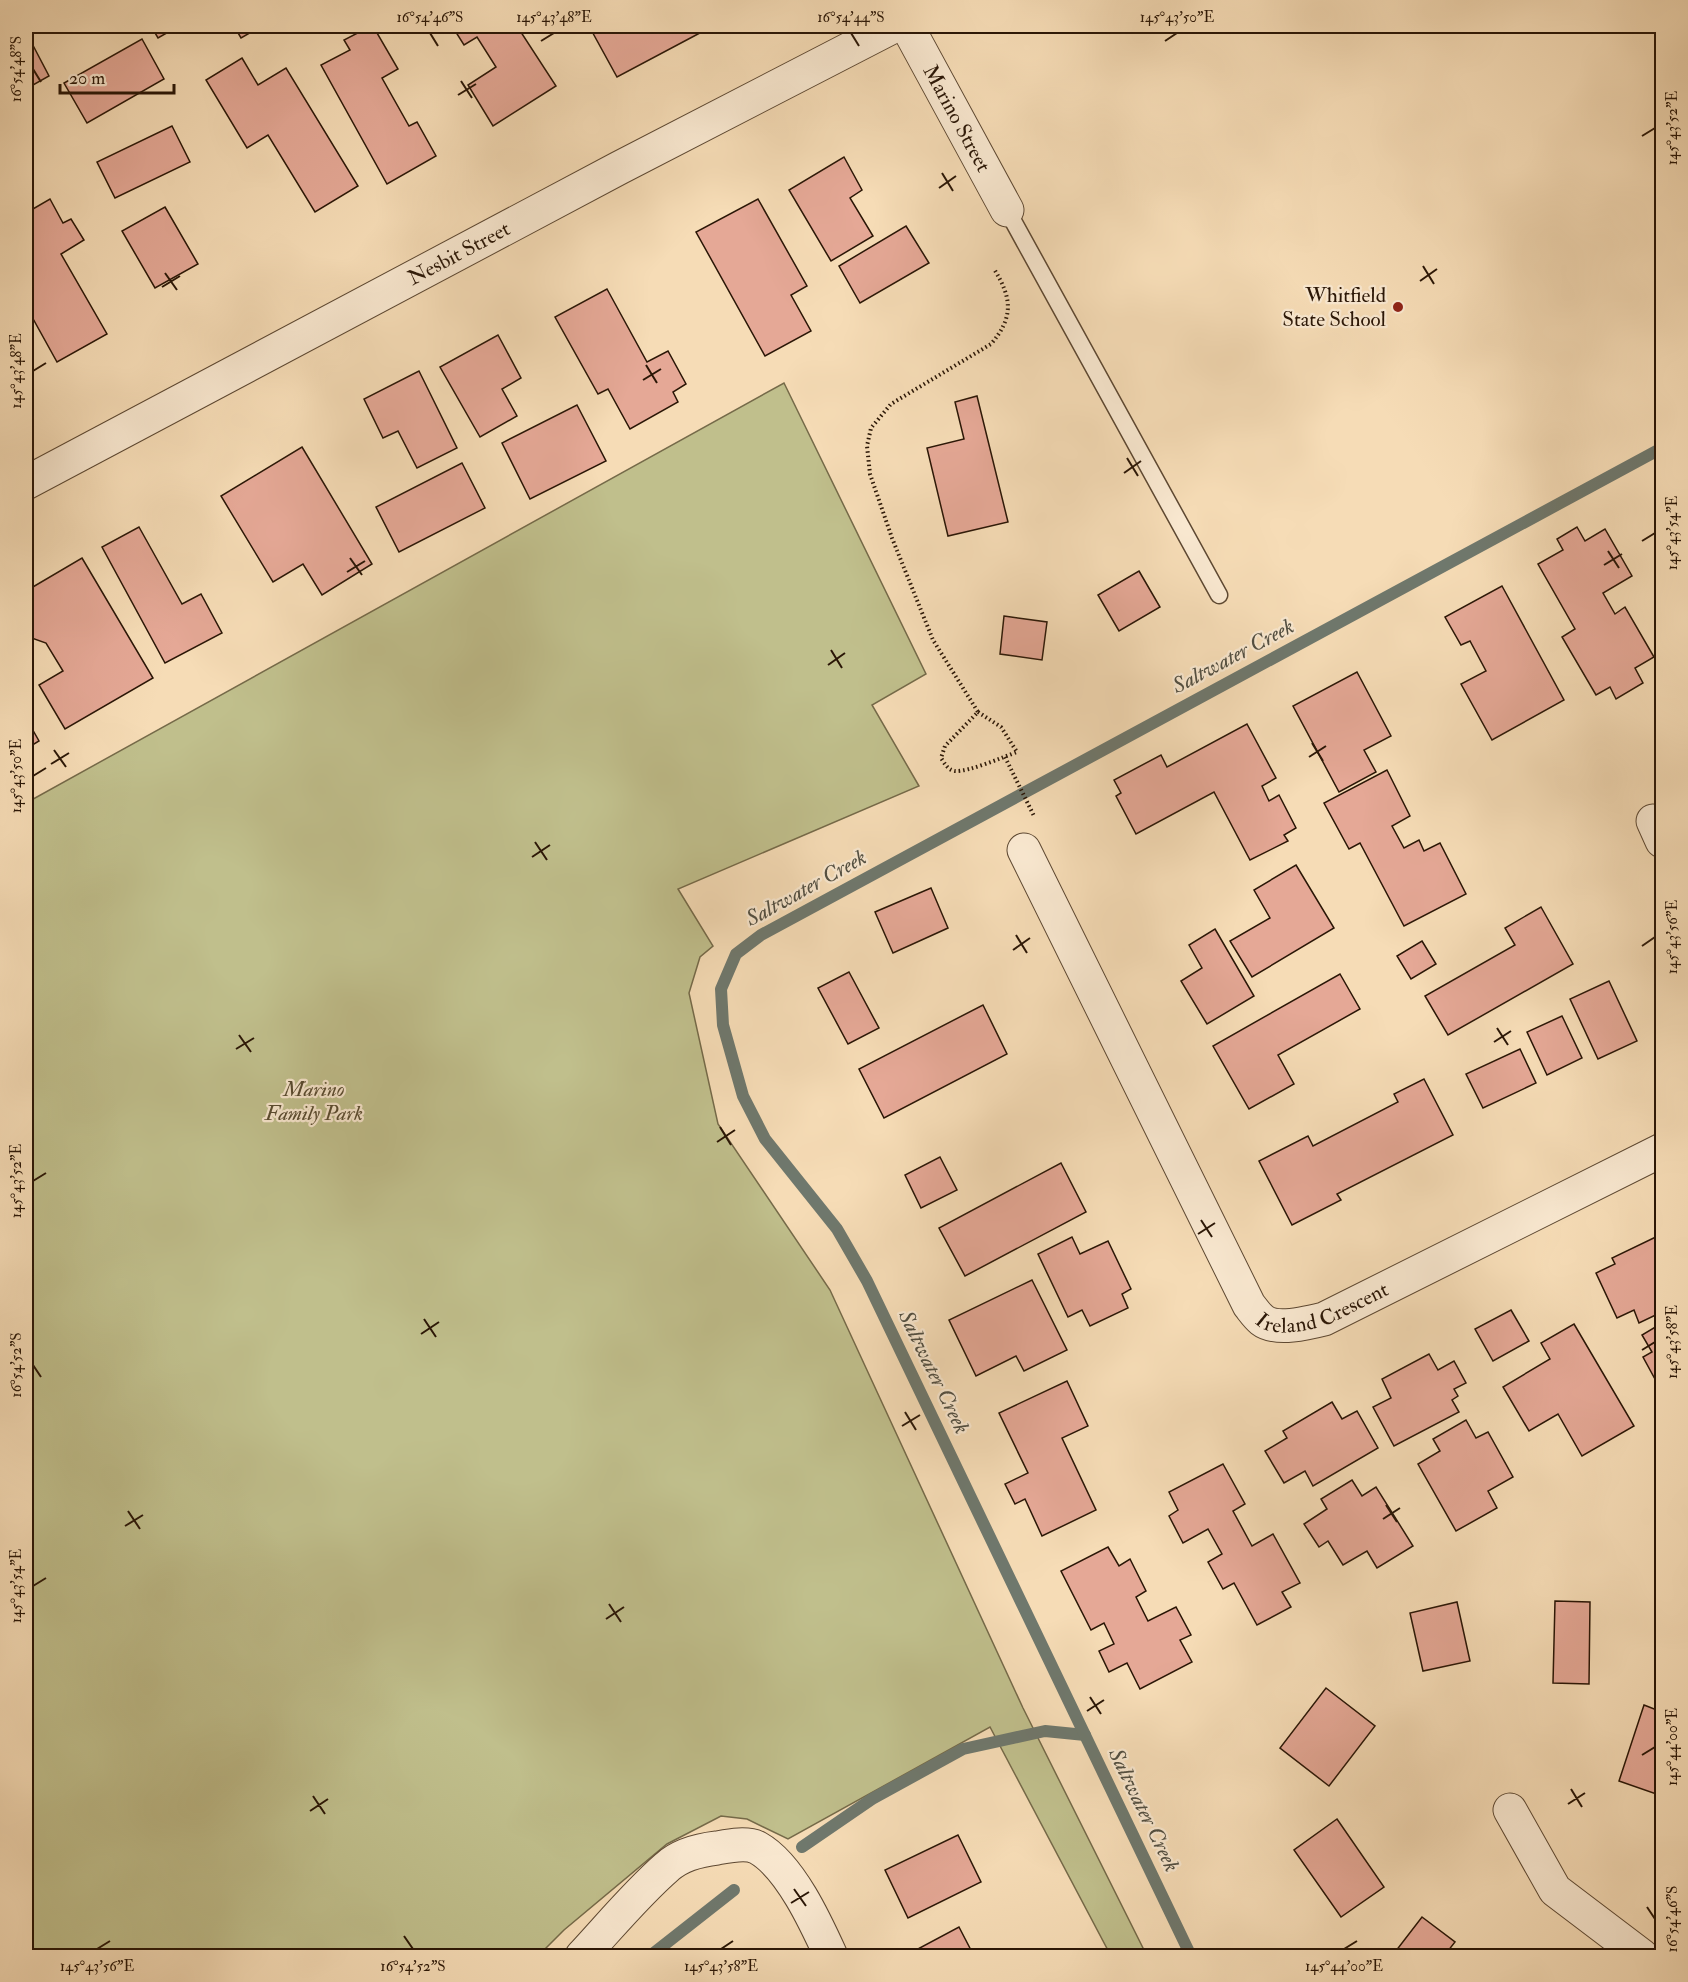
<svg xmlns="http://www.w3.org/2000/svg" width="1688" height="1982" font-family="'IM FELL Double Pica',serif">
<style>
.green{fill:#c0bf8c;stroke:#756a49;stroke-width:1.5}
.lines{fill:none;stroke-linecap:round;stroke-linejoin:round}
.stream{stroke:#6f786d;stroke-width:12}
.building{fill:#e5a896;stroke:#2a1606;stroke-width:1.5}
.lane-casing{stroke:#5d4832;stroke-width:19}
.street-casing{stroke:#5d4832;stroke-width:35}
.path{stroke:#2a1606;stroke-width:4;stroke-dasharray:1.5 3;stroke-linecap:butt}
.lane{stroke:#f9e8d0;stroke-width:16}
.street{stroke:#f9e8d0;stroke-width:33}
.ticks{fill:none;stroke:#2a1606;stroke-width:2}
.poi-dot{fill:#8f2418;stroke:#f9e8d0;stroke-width:2}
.labels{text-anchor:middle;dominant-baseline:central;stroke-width:4.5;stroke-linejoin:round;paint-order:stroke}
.street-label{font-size:21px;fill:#2a1606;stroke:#f9e8d0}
.poi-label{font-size:21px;fill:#2a1606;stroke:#f9e8d0;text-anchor:end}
.park-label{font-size:21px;font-style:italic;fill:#57492e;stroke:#f9e8d0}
.water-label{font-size:22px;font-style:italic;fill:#524f42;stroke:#f9e8d0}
.neatline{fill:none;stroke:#2a1606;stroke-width:2}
.ticks-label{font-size:15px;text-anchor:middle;fill:#2a1606}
</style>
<rect width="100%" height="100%" fill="#f6dcb6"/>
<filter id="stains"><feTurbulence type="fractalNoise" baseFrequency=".00333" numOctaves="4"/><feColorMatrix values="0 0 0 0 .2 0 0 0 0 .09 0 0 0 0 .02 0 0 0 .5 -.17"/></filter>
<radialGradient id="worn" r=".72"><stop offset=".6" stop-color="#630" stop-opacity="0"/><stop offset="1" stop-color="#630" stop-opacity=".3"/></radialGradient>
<polygon class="green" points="784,383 926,674 872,705 919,786 678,889 713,946 700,957 689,993 718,1124 830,1290 1023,1708 1147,1956 1111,1956 990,1727 788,1839 747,1819 721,1816 667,1844 564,1930 538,1956 26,1956 26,803"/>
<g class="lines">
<g class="stream">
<polyline points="802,1847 872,1799 963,1749 1045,1731 1085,1735"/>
<polyline points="650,1956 734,1890"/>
<polyline points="1191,1956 867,1281 837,1229 765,1139 743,1096 723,1025 721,989 736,954 761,935 1662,448"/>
</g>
</g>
<g class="building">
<polygon points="151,26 179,26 158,38"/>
<polygon points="234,26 262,26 241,38"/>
<polygon points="371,26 373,26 398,69 382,78 409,126 417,122 436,156 387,184 321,65 350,50 344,40"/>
<polygon points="452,26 517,26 556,86 493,126 468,85 496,67 477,37 464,45"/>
<polygon points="589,26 713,26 617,77"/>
<polygon points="26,32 49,76 26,89"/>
<polygon points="142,39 164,79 87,123 64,83"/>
<polygon points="242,58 258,85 286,68 358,186 315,212 268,135 247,148 206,80"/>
<polygon points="172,126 190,162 115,198 97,162"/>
<polygon points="844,157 862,190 850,198 873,236 831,261 789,190"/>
<polygon points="50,199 63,223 71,219 84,240 61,254 107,334 57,362 26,306 26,213"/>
<polygon points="758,199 807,286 791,295 811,331 765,356 696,232"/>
<polygon points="165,207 198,264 155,288 122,231"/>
<polygon points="906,226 929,263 860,303 839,266"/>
<polygon points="607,289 647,362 668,351 686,384 673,392 678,402 630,429 608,389 598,394 555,317"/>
<polygon points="498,335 521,378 502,389 517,416 480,437 440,367"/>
<polygon points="419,371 457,448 417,468 398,431 383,438 364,399"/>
<polygon points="977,396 1008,522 948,536 927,448 964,439 955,402"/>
<polygon points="577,405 606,461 530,499 502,443"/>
<polygon points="302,447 372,564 322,595 303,564 273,582 221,496"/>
<polygon points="462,463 485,508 399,552 376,507"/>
<polygon points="139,527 182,604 201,594 222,633 165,663 102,547"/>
<polygon points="1577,527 1585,541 1605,529 1632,576 1603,593 1615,614 1625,607 1654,657 1635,668 1643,683 1616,699 1610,687 1596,695 1562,637 1575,629 1538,564 1563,550 1557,539"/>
<polygon points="82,558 153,678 65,729 39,685 63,671 46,643 26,636 26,591"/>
<polygon points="1139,571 1160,607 1119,631 1098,595"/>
<polygon points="1502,586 1564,700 1492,740 1461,684 1486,671 1470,641 1461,645 1445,617"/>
<polygon points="1004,616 1047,622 1042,660 1000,654"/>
<polygon points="1357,672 1391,736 1364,750 1376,772 1339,792 1293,706"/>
<polygon points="26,718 39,741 26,749"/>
<polygon points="1247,724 1276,778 1262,786 1269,801 1279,795 1296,828 1284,835 1288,841 1250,860 1214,792 1136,834 1116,796 1121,793 1114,780 1161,755 1167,767"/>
<polygon points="1387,770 1410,816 1392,826 1404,848 1419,840 1424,851 1440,843 1466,894 1404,926 1360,843 1349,849 1324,803"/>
<polygon points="1296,865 1334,928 1252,977 1230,941 1270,918 1254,890"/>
<polygon points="931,888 948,928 893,953 875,912"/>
<polygon points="1541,907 1573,964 1448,1035 1425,996 1515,945 1505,928"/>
<polygon points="1215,929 1254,996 1207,1024 1181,981 1202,968 1189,945"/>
<polygon points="1422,941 1436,964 1411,979 1397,956"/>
<polygon points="849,972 879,1028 848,1044 818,988"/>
<polygon points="1340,974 1360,1009 1278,1055 1294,1084 1249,1109 1213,1046"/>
<polygon points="1609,981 1637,1041 1598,1059 1570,999"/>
<polygon points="983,1005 1007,1054 884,1118 859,1069"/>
<polygon points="1562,1016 1582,1058 1547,1075 1527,1032"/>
<polygon points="1520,1049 1536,1083 1483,1108 1466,1074"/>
<polygon points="1424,1079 1453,1135 1337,1194 1341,1200 1292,1225 1259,1161 1308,1136 1313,1146 1398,1102 1394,1094"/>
<polygon points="940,1157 957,1190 921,1208 905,1175"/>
<polygon points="1061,1163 1086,1212 965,1276 939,1228"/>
<polygon points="1662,1234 1662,1312 1639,1323 1634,1310 1617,1318 1596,1273 1615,1264 1612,1258"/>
<polygon points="1072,1237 1080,1254 1108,1241 1131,1289 1122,1294 1128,1308 1090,1326 1082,1310 1068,1317 1038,1254"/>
<polygon points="1032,1280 1067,1350 1024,1371 1016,1356 976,1376 949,1320"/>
<polygon points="1511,1310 1529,1341 1493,1361 1475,1329"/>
<polygon points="1662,1323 1662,1392 1643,1357 1652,1352 1642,1335"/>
<polygon points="1574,1324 1634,1426 1582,1456 1558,1414 1529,1431 1503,1387 1550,1359 1541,1343"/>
<polygon points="1429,1354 1438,1370 1454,1361 1466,1383 1454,1389 1458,1396 1452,1400 1459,1412 1394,1446 1373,1407 1391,1398 1382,1379"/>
<polygon points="1067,1381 1088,1426 1062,1438 1096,1510 1042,1536 1025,1499 1015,1504 1005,1484 1028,1473 999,1413"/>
<polygon points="1332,1402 1342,1419 1357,1411 1378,1448 1313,1486 1305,1471 1284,1483 1265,1451 1287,1438 1283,1431"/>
<polygon points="1466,1420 1476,1438 1488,1432 1513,1477 1488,1491 1497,1508 1456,1531 1418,1464 1440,1451 1433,1439"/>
<polygon points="1223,1464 1245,1504 1233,1511 1252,1546 1273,1534 1300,1583 1282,1592 1291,1607 1257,1625 1234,1583 1223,1589 1208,1562 1222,1554 1208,1529 1183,1543 1169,1516 1178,1510 1169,1492"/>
<polygon points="1352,1480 1362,1496 1376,1487 1413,1546 1377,1568 1367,1551 1343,1565 1328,1541 1319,1547 1304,1524 1327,1509 1321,1499"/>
<polygon points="1108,1547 1119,1566 1130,1559 1146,1591 1136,1597 1148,1621 1176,1607 1191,1635 1180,1640 1192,1662 1140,1689 1127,1663 1109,1672 1099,1651 1114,1644 1104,1623 1091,1630 1061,1571"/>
<polygon points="1555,1601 1590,1602 1589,1684 1553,1683"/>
<polygon points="1457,1602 1470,1661 1423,1671 1410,1613"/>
<polygon points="1326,1688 1375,1726 1329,1786 1280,1748"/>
<polygon points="1644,1705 1662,1712 1662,1796 1619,1781"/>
<polygon points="1337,1819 1384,1887 1341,1917 1294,1850"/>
<polygon points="958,1835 981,1882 908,1918 885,1870"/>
<polygon points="1422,1917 1455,1942 1444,1956 1392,1956"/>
<polygon points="959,1927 974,1956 917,1956 914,1951"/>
</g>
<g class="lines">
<g class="lane-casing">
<polyline id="lane" points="1007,210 1219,595"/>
</g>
<g class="street-casing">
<g id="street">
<path id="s1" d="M907,26l100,184"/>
<path id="s2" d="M26,483l593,-315 275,-142"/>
<polyline points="1653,821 1662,841"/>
<path id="s3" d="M1024,850l225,455c4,5 8,11 13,15 14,11 46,3 62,-1l338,-169"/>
<polyline points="1510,1810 1555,1890 1642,1956"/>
<path d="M582,1956c27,-29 55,-63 85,-89 13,-12 33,-17 50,-19 11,-2 30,-6 41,0 32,18 58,75 73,108"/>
</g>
</g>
<g class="path">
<path d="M978,712l23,15 16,25c-14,5 -48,20 -62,19 -7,-1 -10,-7 -14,-13l4,-12 33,-34 -45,-72 -41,-102 -22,-64 -3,-28 4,-18 20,-24 100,-60c23,-27 21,-46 3,-75"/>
<polyline points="1005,757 1034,816"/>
</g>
<use href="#lane" class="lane"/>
<use href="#street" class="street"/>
</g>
<path class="ticks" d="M430,33l8,13M851,33l8,13M541,41l13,-8M1165,41l12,-8M33,69l8,13M461,81l11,17M458,95l18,-11M1642,136l13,-8M942,173l11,18M939,188l17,-12M1423,266l11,18M165,273l12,17M1420,281l17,-12M162,287l18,-11M646,365l11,18M33,371l13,-8M643,380l18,-11M1127,458l11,18M1124,473l17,-12M1642,541l13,-8M1608,551l11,17M350,558l12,17M1604,565l18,-11M347,572l18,-11M831,650l11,18M828,665l17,-12M1312,743l11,18M54,750l12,17M1309,757l17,-11M51,764l18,-11M33,776l13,-8M535,842l12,18M532,857l18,-12M1016,935l11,18M1642,946l13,-9M1013,950l17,-12M1497,1028l11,17M239,1035l12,17M1494,1042l17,-11M236,1049l18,-11M720,1127l11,18M717,1142l18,-12M33,1181l13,-8M1201,1220l11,17M1198,1234l17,-11M424,1319l12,18M421,1334l18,-12M1642,1350l13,-8M33,1365l8,12M905,1412l11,18M902,1426l18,-11M1386,1505l11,17M128,1511l12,18M1383,1519l17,-11M125,1526l18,-11M33,1586l13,-8M609,1604l12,18M606,1619l18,-12M1090,1697l11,17M1087,1711l17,-11M1642,1755l13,-8M1571,1789l11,18M313,1796l12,18M1568,1804l17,-11M310,1811l18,-12M794,1889l12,17M791,1903l18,-11M1647,1907l8,12M404,1936l9,13M97,1949l13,-8M721,1949l12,-8M1344,1949l13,-8"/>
<circle class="poi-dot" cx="1398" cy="307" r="6"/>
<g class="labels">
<g class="street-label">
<text stroke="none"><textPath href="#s1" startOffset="105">Marino Street</textPath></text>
<text stroke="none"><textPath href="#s2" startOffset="490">Nesbit Street</textPath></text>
<text stroke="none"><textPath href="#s3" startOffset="592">Ireland Crescent</textPath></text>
</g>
<g class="poi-label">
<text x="1386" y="295">Whitfield<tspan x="1386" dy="24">State School</tspan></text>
</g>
<g class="park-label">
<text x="314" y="1089">Marino<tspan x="314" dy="24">Family Park</tspan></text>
</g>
<g class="water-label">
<text transform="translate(1233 656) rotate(-28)">Saltwater Creek</text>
<text transform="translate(806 888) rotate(-29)">Saltwater Creek</text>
<text transform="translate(934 1372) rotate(64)">Saltwater Creek</text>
<text transform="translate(1144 1810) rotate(64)">Saltwater Creek</text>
</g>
</g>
<rect width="1688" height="1982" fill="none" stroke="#f6dcb6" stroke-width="66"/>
<path d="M60 84v9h114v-9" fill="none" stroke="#2a1606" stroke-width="3"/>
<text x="69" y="84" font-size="18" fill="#2a1606" stroke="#f9e8d0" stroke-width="4.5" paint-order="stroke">20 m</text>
<rect x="33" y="33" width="1622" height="1916" class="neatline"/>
<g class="ticks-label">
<text x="430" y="22">16°54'46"S</text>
<text x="554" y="22">145°43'48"E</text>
<text x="851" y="22">16°54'44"S</text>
<text x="1177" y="22">145°43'50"E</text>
<text transform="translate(16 69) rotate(-90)" y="5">16°54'48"S</text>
<text transform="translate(1672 128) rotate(-90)" y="5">145°43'52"E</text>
<text transform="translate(16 371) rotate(-90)" y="5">145°43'48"E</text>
<text transform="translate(1672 533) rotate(-90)" y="5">145°43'54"E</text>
<text transform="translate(16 776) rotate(-90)" y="5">145°43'50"E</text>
<text transform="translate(1672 937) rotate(-90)" y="5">145°43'56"E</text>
<text transform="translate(16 1181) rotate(-90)" y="5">145°43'52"E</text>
<text transform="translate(1672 1342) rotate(-90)" y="5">145°43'58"E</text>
<text transform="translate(16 1365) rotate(-90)" y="5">16°54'52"S</text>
<text transform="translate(16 1586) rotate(-90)" y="5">145°43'54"E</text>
<text transform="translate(1672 1747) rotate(-90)" y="5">145°44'00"E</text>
<text transform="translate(1672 1919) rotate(-90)" y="5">16°54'46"S</text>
<text x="97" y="1971">145°43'56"E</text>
<text x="413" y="1971">16°54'52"S</text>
<text x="721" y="1971">145°43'58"E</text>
<text x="1344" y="1971">145°44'00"E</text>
</g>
<rect width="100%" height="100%" filter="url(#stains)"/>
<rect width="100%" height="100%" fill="url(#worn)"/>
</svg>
